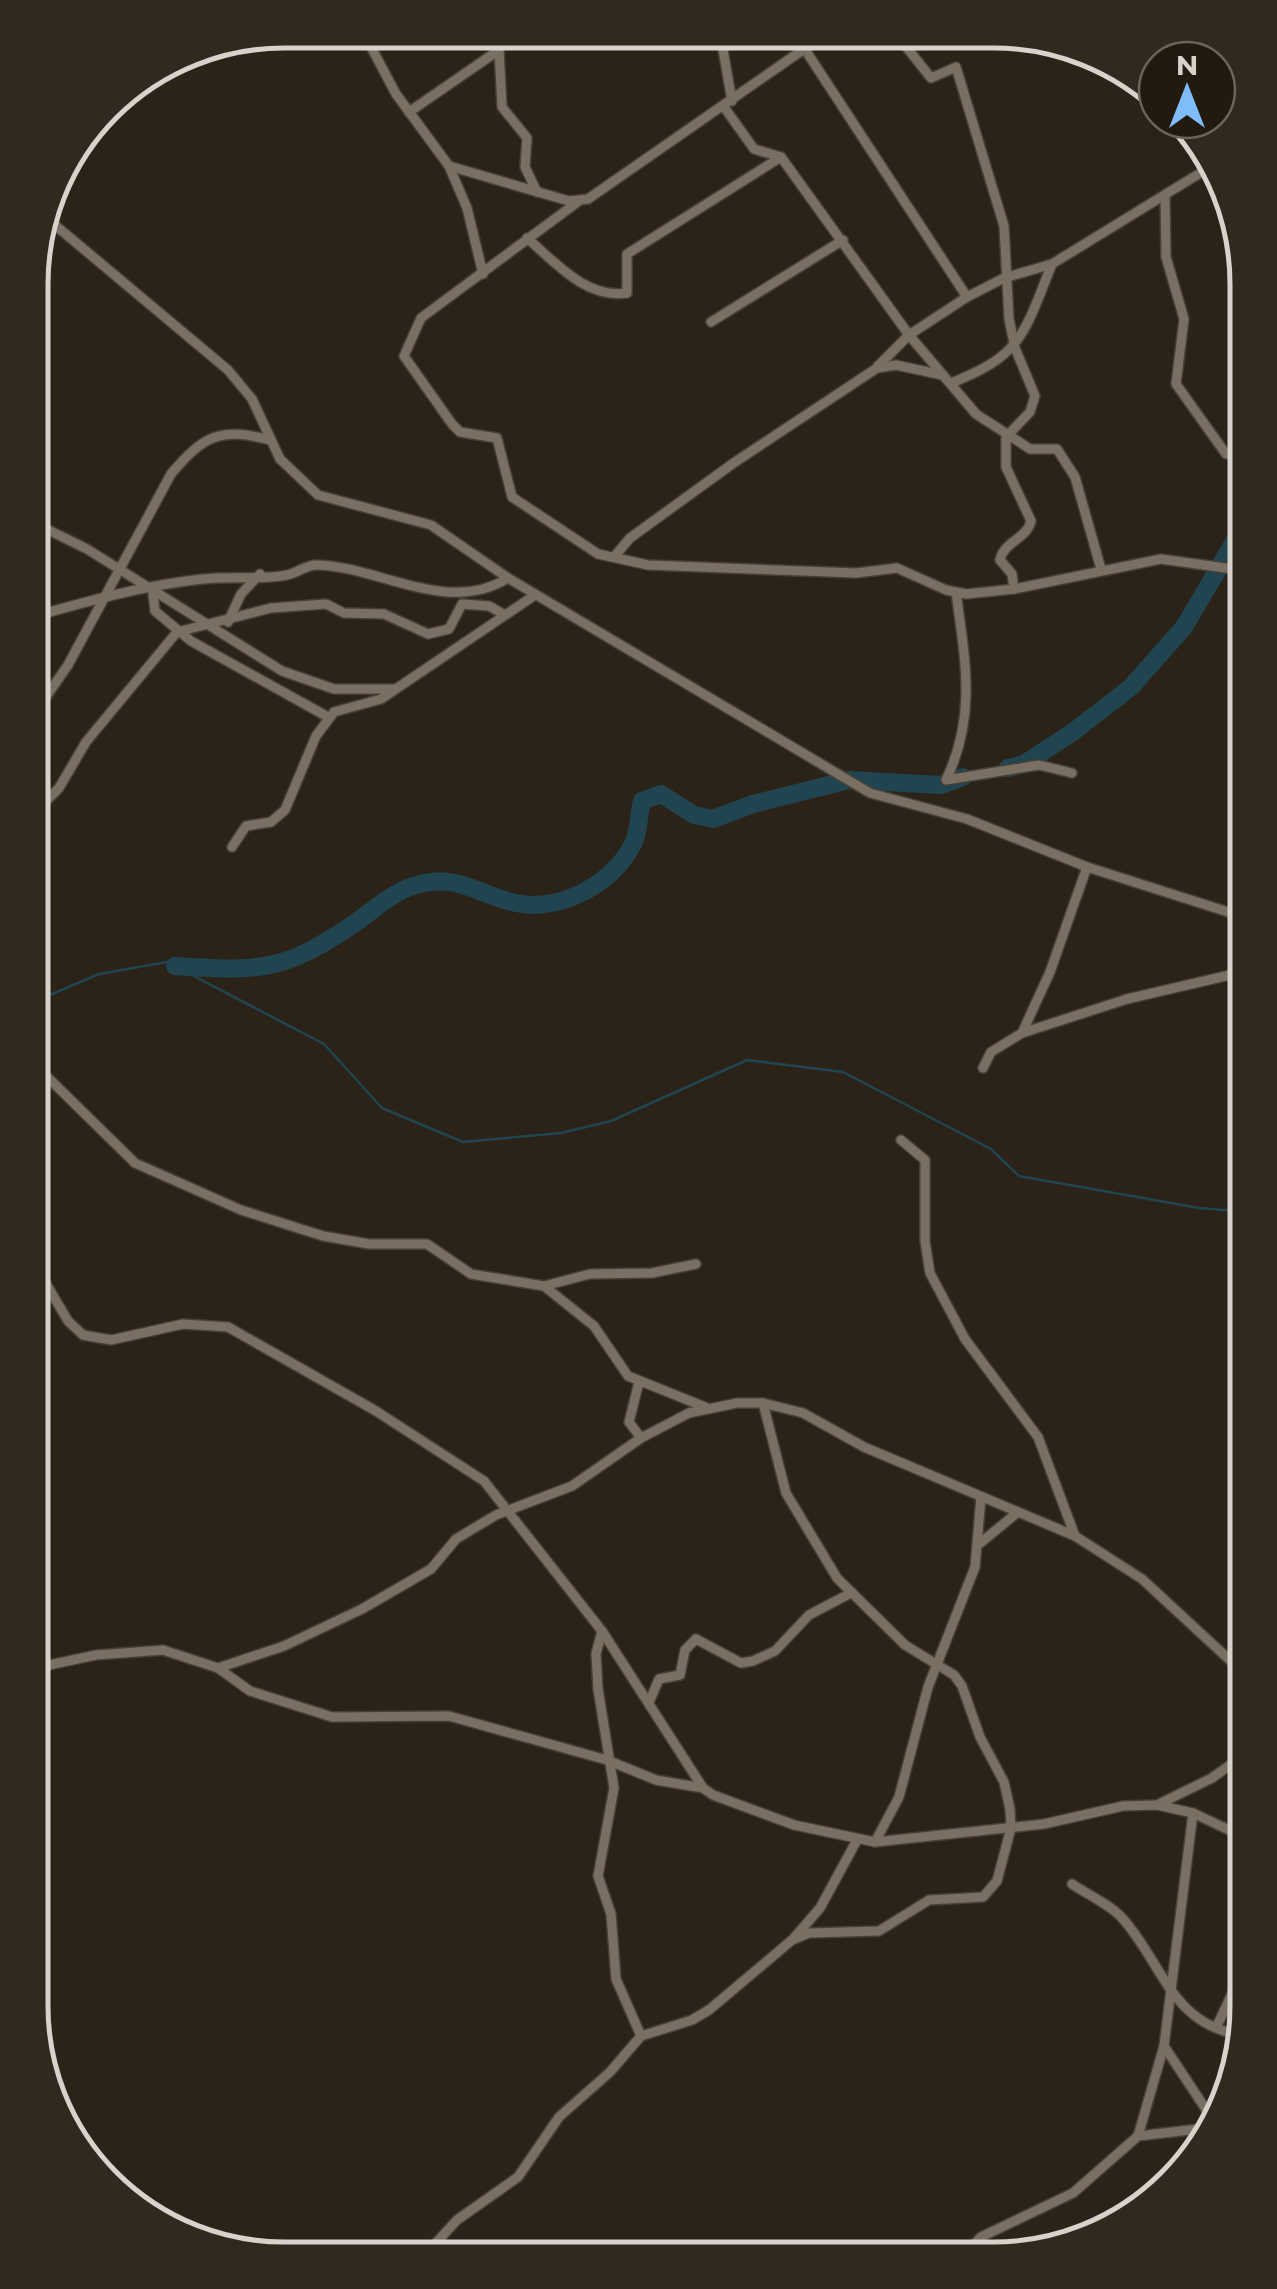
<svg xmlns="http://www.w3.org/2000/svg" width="1277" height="2289" font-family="Montserrat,sans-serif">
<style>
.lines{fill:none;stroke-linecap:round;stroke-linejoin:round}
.stream{stroke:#204551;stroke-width:2.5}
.river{stroke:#204551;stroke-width:18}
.minor-casing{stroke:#474038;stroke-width:12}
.minor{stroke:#796f62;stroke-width:9}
.rim{fill:none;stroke:#d7d2cb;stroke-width:5}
</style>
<rect width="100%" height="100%" fill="#2b2318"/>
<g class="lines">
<polyline class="stream" points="31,1003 99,974 167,962 324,1044 382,1108 463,1142 561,1133 611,1121 747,1060 843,1072 991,1149 1019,1176 1199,1208 1247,1212"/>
<g class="river">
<polyline points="1008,768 1024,764 1073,732 1131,687 1184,627 1243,527 1237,480 1247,445"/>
<path d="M175,966c85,5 107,7 180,-43 17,-12 38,-31 58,-37 45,-14 64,9 103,17 44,10 102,-21 119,-64 4,-12 4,-26 7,-38l19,-7 33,21 19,4 40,-15 96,-24 92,5 22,-8"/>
</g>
<g class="minor-casing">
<g id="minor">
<polyline points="362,30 396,94 449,166 467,208 483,274"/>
<polyline points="485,31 499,50 502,107 527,138 525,167 537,192"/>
<polyline points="720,33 732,101"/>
<path d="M896,34l35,44 25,-11 48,159 5,93 6,29 20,48 -5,16 -24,25v30l25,54c-4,18 -27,20 -31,39l12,14 2,15"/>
<polyline points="804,48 967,297"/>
<polyline points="724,107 754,149 781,157 909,335 976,414 1030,449 1057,449 1075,477 1101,569"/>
<polyline points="409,112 499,50"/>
<polyline points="449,166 569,201 588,199 827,33"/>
<polyline points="1165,196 1166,257 1184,319 1176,384 1226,454"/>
<polyline points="579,201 421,318 404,356 452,424 460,432 497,438 512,497 598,554 648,565 856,573 897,568 946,590 966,594 1014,589 1161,559 1247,571"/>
<polyline points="43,215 228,370 252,399 280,459 318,495 431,525 508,578 870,793 967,819 1087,867 1247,918"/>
<path d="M527,238c29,25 59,61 100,55v-39l154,-97"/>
<polyline points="711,322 843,240"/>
<polyline points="878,366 909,335 967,297 1004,278 1052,264 1210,167"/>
<path d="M951,383c72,-28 73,-50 101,-119"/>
<polyline points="32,522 87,549 282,671 334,689 394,689"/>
<polyline points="614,557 630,538 735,462 877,368 896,365 942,375"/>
<path d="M956,592c9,68 21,123 -10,188l93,-15 33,8"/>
<polyline points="153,594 155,611 191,641 328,717"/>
<path d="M32,617c56,-16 113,-32 171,-38 26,-3 61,1 84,-4 10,-2 19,-10 29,-10 63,1 131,51 192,13"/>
<polyline points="228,622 241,594 260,574"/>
<path d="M32,717l36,-52 103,-191c33,-39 49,-47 99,-34"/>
<polyline points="31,816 59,788 86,742 177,632 271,608 326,604 344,613 384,614 428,634 449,629 462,604 489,606 505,615"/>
<polyline points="232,847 246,826 271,822 285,810 316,736 334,712 381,699 535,595"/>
<polyline points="1022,1033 1050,972 1087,867"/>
<polyline points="31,1061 135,1163 241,1210 323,1236 369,1244 427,1244 471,1274 544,1286 590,1274 652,1273 696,1264"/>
<polyline points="983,1068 991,1052 1022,1033 1127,999 1247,971"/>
<polyline points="901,1140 925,1160 925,1241 930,1273 965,1339 1038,1437 1075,1536"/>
<polyline points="31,1258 68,1321 83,1335 111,1340 183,1324 228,1327 376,1411 484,1481 602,1631 703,1788 713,1795 794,1825 875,1842 1044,1824 1123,1806 1157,1805 1193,1813 1246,1838"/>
<polyline points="544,1286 594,1326 628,1376 705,1407"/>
<polyline points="639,1382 629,1422 641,1438"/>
<polyline points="979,1544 1018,1512"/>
<polyline points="602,1631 596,1654 598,1689 614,1788 598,1876 611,1914 616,1979 641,2036"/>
<polyline points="218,1668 250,1691 332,1717 449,1716 607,1760 656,1780 703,1788"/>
<polyline points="30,1669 96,1655 163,1650 218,1668 284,1646 362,1609 431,1569 456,1539 496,1515 572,1486 641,1438 689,1413 737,1403 763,1403 803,1413 864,1447 1075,1536 1142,1579 1247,1676"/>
<polyline points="650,1700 659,1679 680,1675 685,1650 696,1639 741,1663 753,1661 775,1651 809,1615 849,1594"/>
<polyline points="1159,1804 1212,1778 1247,1753"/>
<polyline points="1237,1835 1246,1808"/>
<polyline points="875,1842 899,1797 928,1687 975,1567 981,1497"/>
<path d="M1072,1884c16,11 39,21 51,35 40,45 48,105 118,116"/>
<polyline points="794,1938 820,1908 857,1840"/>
<polyline points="1216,2028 1246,1964"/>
<polyline points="1164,2046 1211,2117"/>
<polyline points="1138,2136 1164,2046 1193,1813"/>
<polyline points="423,2257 457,2220 518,2177 559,2117 610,2072 641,2036 692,2020 709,2010 792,1940 809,1933 879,1931 929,1900 983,1897 997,1881 1011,1828 1010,1809 1004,1782 980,1737 962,1686 954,1675 905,1645 837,1578 786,1493 763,1403"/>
<polyline points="960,2259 981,2237 1073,2193 1138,2136 1207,2128"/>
</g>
</g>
<use href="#minor" class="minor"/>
</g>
<path d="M0 0H1277V2289H0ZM284 48H994A236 236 0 0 1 1230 284V2006A236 236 0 0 1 994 2242H284A236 236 0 0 1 48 2006V284A236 236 0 0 1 284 48Z" fill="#30291e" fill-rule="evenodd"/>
<path class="rim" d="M284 48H994A236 236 0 0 1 1230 284V2006A236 236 0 0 1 994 2242H284A236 236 0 0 1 48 2006V284A236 236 0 0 1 284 48Z"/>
<g transform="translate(1187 90)"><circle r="48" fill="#221a0f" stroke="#6a645a" stroke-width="2.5"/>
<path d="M0-8L18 38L0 25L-18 38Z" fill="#7fbdfa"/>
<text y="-15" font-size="28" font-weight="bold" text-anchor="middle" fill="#d7d2cb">N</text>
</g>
</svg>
